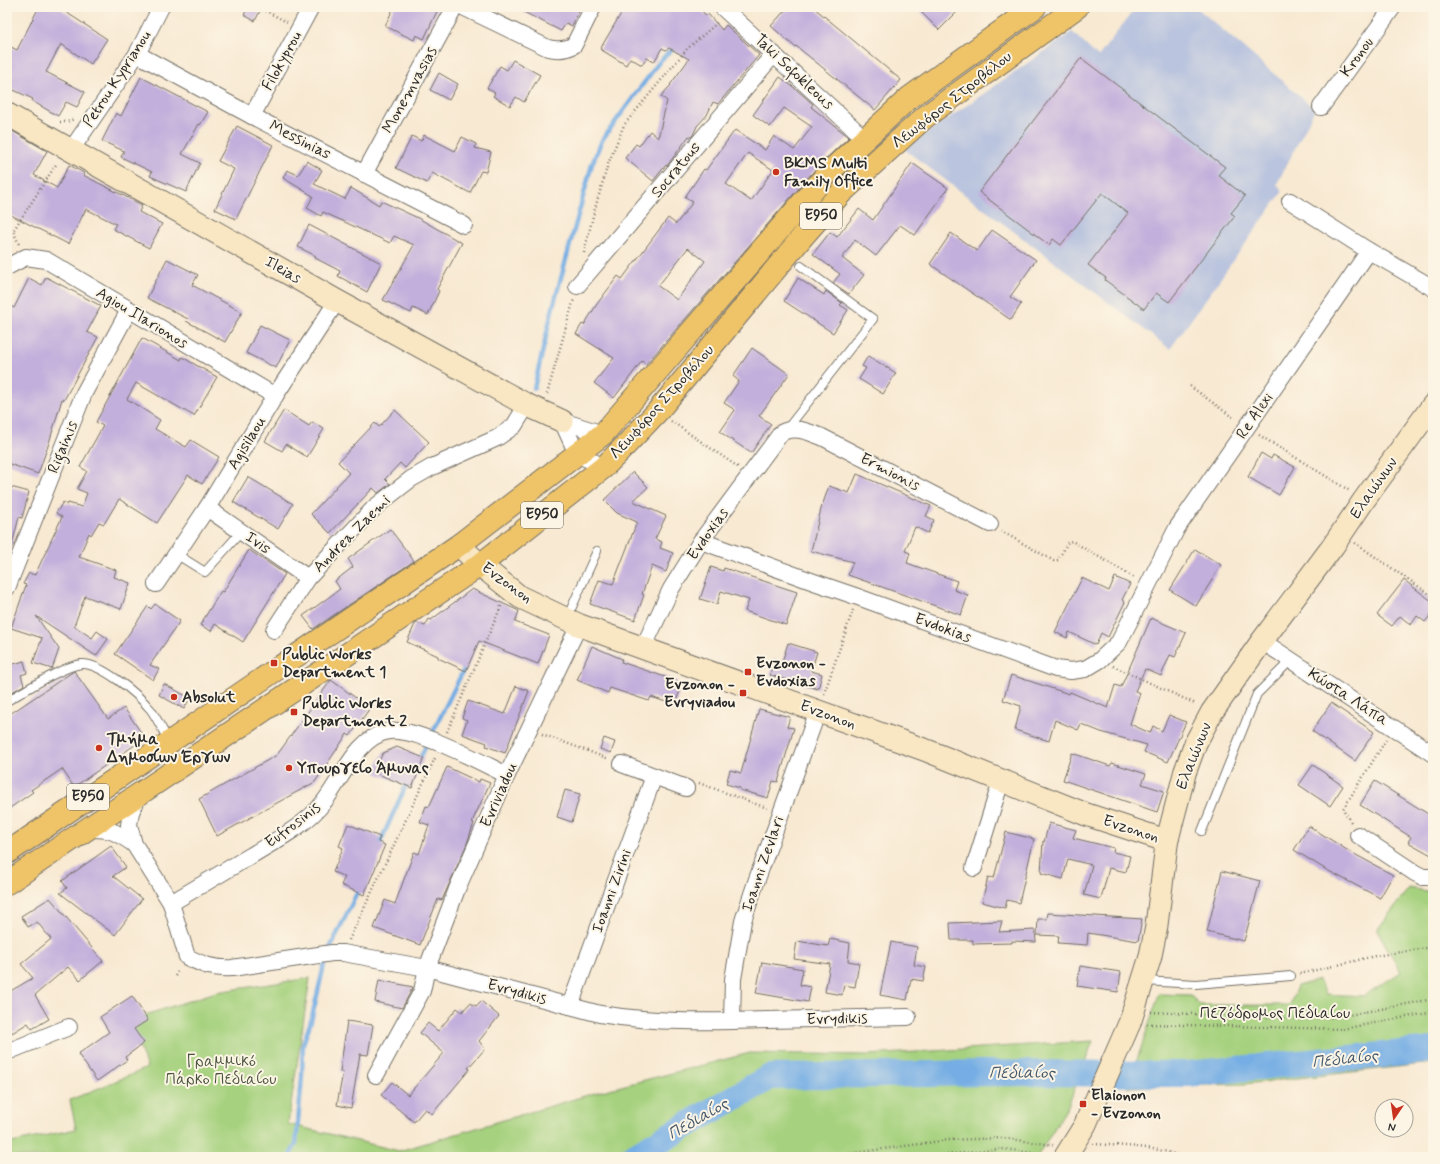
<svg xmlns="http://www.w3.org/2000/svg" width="1440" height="1164" font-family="Mynerve,sans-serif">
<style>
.industrial{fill:#bac4de}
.green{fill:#a6d17e;stroke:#687e54}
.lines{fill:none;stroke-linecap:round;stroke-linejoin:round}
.stream{stroke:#74ade4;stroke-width:4.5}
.river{stroke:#74ade4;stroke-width:26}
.building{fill:#c3afdc;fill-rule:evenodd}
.lane-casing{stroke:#736e65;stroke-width:10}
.street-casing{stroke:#736e65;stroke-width:18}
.secondary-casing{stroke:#736e65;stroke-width:24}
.primary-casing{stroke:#736e65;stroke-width:24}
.path{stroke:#736e65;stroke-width:2.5;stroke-dasharray:1 3;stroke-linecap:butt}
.lane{stroke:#fff;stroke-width:8}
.street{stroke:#fff;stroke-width:16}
.secondary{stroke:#f9e7c3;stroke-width:22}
.primary{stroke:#efc469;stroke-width:22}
.poi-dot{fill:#c8321e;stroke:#fcf5e5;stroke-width:1.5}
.labels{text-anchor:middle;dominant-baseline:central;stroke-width:4;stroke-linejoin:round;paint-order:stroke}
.shield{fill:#fcf5e5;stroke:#6a6863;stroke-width:1}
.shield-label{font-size:15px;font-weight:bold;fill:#2b2b2b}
.street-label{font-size:16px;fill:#2b2b2b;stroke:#fcf5e5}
.poi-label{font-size:16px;font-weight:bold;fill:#2b2b2b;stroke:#fcf5e5;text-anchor:start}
.park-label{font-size:16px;fill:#4a5440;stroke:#fcf5e5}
.water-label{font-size:17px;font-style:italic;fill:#45586c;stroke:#fcf5e5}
</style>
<rect width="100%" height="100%" fill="#fcf5e5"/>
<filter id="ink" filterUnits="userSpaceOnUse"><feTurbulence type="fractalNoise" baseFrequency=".025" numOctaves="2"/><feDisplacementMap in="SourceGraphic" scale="8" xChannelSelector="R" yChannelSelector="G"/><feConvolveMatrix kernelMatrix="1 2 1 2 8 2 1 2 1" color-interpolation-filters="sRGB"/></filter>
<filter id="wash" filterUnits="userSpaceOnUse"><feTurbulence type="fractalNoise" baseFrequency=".012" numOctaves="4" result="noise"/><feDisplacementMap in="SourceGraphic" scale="16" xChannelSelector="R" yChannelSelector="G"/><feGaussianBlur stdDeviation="0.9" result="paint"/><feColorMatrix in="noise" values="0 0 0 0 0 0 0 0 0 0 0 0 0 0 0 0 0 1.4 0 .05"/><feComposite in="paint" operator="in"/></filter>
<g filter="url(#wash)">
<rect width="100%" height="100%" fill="#f8e9d2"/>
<polygon class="industrial" points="1136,7 1196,7 1315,109 1277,184 1283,191 1170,349 904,149 1072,32 1098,57"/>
<g class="green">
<polygon points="1409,888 1433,892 1433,1063 1244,1084 1128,1087 1159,994 1190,995 1200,1005 1290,1005 1297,986 1319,980 1326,994 1363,996 1401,972 1377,930"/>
<polygon points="310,978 288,1124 399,1151 598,1092 750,1053 868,1055 1093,1041 1068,1106 1037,1157 7,1157 7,1144 76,1129 70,1100 147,1068 130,1020 216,992"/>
</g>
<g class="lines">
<g class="stream">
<polyline points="534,388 552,311 592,164 602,140 660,61 675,46"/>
<polyline points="418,762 466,665"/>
<polyline points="378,847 408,781"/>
<polyline points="329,950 360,887"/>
<polyline points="289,1157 296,1144 302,1077 303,1044 311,1021 326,957"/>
</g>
<polyline class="river" points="632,1157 770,1077 984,1073 1186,1074 1433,1050"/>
</g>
<g id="blocks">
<g class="building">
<polygon points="39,7 58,7 107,39 91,64 61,44 46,72 85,92 77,107 66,102 58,116 32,101 33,99 7,87 7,45 17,50"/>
<polygon points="248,7 262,7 255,21 244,15"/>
<polygon points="394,7 439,7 424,39 416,35 414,40 385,26"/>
<polygon points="514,7 581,7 572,26 566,23 561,31"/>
<polygon points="625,7 699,7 706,16 708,14 722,30 726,25 759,55 718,104 713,102 707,115 697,126 693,135 691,137 689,136 667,166 666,165 653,181 625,158 636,144 639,146 650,131 658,138 667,101 661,96 671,85 670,85 689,59 669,48 666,50 662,48 654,62 647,58 642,65 630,58 626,65 600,49"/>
<polygon points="788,7 813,7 901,80 875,110 796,46 795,47 771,26"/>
<polygon points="916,7 962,7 939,30"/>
<polygon points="1081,58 1225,167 1218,175 1245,196 1231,213 1235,216 1169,302 1156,293 1144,309 1105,280 1106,278 1088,265 1128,213 1102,193 1061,245 1053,239 1049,245 979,192"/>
<polygon points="513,60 540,75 524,102 516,97 510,106 493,96 495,93 487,88 500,66 507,70"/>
<polygon points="439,73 458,84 449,100 430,90"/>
<polygon points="141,77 208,112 200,125 199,124 182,154 200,163 186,192 150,176 152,172 121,157 124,151 102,141 116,113 121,116"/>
<path d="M780,77l17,13 16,14 -2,3 38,30 -30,28 -173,199 -4,-3 -28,37 -20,-15 20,-25 -38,-24 6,-10 2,1 13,-21 21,-28 4,3 46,-61 8,6 17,-22 -8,-5 19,-28 2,1 29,-40 30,20 9,-14 20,14 18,-23 -28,-19 -14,19 -17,-12zM748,153l25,17 -22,31 -25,-17zM688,248l17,13 -28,39 -19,-14z"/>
<polygon points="237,126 273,145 236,219 215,209 234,169 218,161"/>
<polygon points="7,128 47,151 34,175 57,188 69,165 84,173 83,175 142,205 139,212 162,224 149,248 113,229 116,224 86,209 68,244 7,213"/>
<polygon points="424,135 455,151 462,137 476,144 475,148 491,152 486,172 481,171 470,193 432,173 427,183 396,168 412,136 421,141"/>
<polygon points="307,161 322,170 314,184 345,199 351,188 379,205 381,201 418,218 462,243 437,289 439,291 428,315 413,308 411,313 383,300 414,245 394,236 390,243 323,212 321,216 307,208 313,196 283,178 287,170 298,175"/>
<polygon points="912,163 948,188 915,235 900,225 876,256 855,240 842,258 864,275 849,294 833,283 840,274 813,254 830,232 837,237 859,209 873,220"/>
<polygon points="309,225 381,263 367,292 338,276 340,271 315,258 316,256 298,247"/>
<polygon points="992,230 1036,260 1010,297 1021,304 1011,320 930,264 951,233 977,251"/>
<polygon points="167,259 198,275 192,285 242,312 225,342 186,321 188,319 147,298"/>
<polygon points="46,277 101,306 87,332 98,337 64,400 62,399 49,443 38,474 7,463 7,304 14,308 29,278 42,285"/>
<polygon points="798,278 824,295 826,291 842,303 840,305 848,310 833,333 784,301"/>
<polygon points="260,325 290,340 276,368 246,353"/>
<polygon points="142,338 181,360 182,357 217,377 194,416 136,383 127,399 160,420 155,429 186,447 191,440 219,457 202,484 188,475 157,523 119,499 104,524 99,522 91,535 89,533 79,557 116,570 114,577 130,583 121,609 85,596 74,626 92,638 97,631 108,639 96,656 36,616 59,649 52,669 33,663 42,638 11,628 26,585 23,584 29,573 35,575 62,517 56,513 63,502 67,505 68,503 82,507 87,493 77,489 87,471 80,467 103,426 96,422"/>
<polygon points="752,348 789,374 759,416 771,424 751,453 720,432 735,410 724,403 739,381 733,376"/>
<polygon points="868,356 896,373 883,394 859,379 866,368 862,366"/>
<polygon points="284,410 309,426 312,422 324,429 307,457 286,444 282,451 265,441"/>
<polygon points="395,410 429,442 405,468 400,463 385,479 390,484 378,493 373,488 330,533 311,514 349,473 338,462 375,423 379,427"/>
<polygon points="1261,453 1271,459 1273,455 1295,467 1279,495 1248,477"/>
<polygon points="633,472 648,487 633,501 666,516 655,539 662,542 660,548 673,553 666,572 652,566 642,594 644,595 635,620 590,604 599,580 613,584 637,522 617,513 604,500"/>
<polygon points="857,474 931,506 926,516 934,520 928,533 915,527 905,551 910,553 907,563 957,581 954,590 968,595 961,615 848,575 853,562 811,551 821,509 829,486 849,493"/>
<polygon points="248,477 293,504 278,529 233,502"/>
<polygon points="7,486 29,492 22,518 19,517 11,549 7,549"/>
<polygon points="390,529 414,561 313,629 303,616 340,589 335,581 353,567 348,559"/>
<polygon points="1195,549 1221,565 1196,606 1170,590"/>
<polygon points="249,550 285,574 243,642 215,624 211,631 200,625 221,591 223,592"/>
<polygon points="711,567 723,571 724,568 797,592 786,625 745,611 749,600 721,591 717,604 700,599"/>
<polygon points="1115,577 1130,584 1122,600 1125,602 1108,637 1101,633 1096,645 1069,632 1067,638 1055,632 1082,578 1109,591"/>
<polygon points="1404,580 1433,602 1433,612 1425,622 1417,616 1411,625 1400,616 1392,626 1377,615"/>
<polygon points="472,589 519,611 515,622 549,635 538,664 479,641 466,671 438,658 438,656 407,642 415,624 417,623 425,626 429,619 431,620"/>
<polygon points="155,604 180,621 150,665 159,669 153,680 115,654 148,606 151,609"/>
<polygon points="1151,618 1186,633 1175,657 1170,655 1161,676 1145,669 1135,691 1140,693 1130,724 1150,733 1153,726 1162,731 1169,715 1186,722 1168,762 1144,752 1147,745 1101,732 1081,724 1078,730 1055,720 1049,741 1015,730 1021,706 1003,700 1011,675 1069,694 1070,692 1108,708 1115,685 1121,687"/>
<polygon points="788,643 817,652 811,671 822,674 818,689 770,675 774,659 782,662"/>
<polygon points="592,646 622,659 621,662 677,681 675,688 680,690 675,705 651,697 649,701 610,688 608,693 577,680"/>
<polygon points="24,661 27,673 21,675 24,685 7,695 7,666"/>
<polygon points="74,671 108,719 124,708 145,738 74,787 62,769 31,790 33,792 7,810 7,716"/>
<polygon points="331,680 370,708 350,736 347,734 315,782 217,836 199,799 277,755"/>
<polygon points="164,684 190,698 184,709 159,695"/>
<polygon points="516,686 529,691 505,753 486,746 487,743 462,734 467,720 462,718 468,701 505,714"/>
<polygon points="1331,703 1374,732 1355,761 1312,731"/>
<polygon points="759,709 790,717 787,727 794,728 778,782 773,781 768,798 740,790 740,788 726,784 730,770 741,773"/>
<polygon points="604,738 615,742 611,753 600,749"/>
<polygon points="397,747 424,758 412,788 373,772 383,753"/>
<polygon points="1072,753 1110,766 1112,763 1146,774 1142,784 1164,791 1157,812 1063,780"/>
<polygon points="1313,765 1343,786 1330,806 1299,785"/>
<polygon points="447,767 479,782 480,779 490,783 472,822 474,823 466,846 442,900 438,899 420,945 374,928 385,900 395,904 414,852 419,854 429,825 420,822 426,806 429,807"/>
<polygon points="1375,781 1433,817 1433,856 1408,842 1411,837 1360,805"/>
<polygon points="565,790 580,794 572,822 557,817"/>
<polygon points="1049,823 1076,830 1073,838 1114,848 1113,852 1130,856 1126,872 1109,868 1101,899 1084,895 1092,865 1068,859 1063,879 1041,873 1043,841 1044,842"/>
<polygon points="348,824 380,837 378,842 385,845 364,895 341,885 345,877 333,872 343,848 339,846"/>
<polygon points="1309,826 1347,850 1393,875 1380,898 1325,869 1294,850"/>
<polygon points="1006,832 1034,839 1019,903 1007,900 1005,908 982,902 988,877 994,878"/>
<polygon points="111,846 126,867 113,876 142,899 115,935 60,893 67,888 62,881"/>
<polygon points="1222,871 1260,881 1244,941 1207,932"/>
<polygon points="50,898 103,961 80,980 68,967 35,995 49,1019 32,1029 28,1023 12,1033 7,1023 7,993 33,978 21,964 51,939 37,922 28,927 21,916"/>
<polygon points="1048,913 1142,919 1138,941 1088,933 1087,945 1058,943 1059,936 1037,935 1038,919 1047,919"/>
<polygon points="1002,921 999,932 1035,930 1036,942 1012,941 1012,943 973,944 973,940 951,940 950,923"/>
<polygon points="830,939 850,943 848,961 859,963 855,987 844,985 842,995 825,992 830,964 794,959 797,941 828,946"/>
<polygon points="891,942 917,947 914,965 926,967 923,981 911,979 907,1000 880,995"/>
<polygon points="762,962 803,969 800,985 811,987 808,1002 756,993"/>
<polygon points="1080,966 1121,972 1118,992 1077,986"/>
<polygon points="379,980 413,987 402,1008 375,1002"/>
<polygon points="132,996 148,1020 134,1029 144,1043 125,1057 127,1060 97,1081 78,1054 109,1032 100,1017"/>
<polygon points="481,1001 499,1016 479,1041 485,1049 468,1068 470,1069 432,1114 425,1109 414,1122 381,1095 392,1082 408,1095 444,1053 420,1033 428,1023 438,1031 457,1008 462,1012 470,1003 476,1006"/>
<polygon points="347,1021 373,1025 368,1055 360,1054 351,1108 337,1105 343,1072 340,1072"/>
</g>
</g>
</g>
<g filter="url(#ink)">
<use href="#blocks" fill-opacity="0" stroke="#736e65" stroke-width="1"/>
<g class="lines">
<g class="lane-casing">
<g id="lane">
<polyline points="787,429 873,319 801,266"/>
<polyline points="176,554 205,572 241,532"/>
<polyline points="567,618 597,551"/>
<path d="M7,701c18,-10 54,-34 74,-37 19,-2 58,31 70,46 7,10 12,21 18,32"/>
<polyline points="1202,831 1257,694 1291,660"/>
<polyline points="1144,981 1196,984 1291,976"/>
</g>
</g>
<g class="street-casing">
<g id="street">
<path d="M463,7l85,41c9,2 18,2 26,-3l19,-38"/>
<polyline points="722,7 865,139"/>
<polyline points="137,54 252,116 464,225"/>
<polyline points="1321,107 1393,7"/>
<polyline points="252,116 311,7"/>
<polyline points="71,150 137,54 161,7"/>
<polyline points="364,174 455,7"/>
<polyline points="1290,201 1369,251 1433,288"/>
<polyline points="7,267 26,257 46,260 275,396"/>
<polyline points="577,286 774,54"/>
<polyline points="562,421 577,454 604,467"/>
<polyline points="562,421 603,434"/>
<polyline points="207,508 308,578"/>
<polyline points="701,541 814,582 858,597 1056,669 1071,671 1085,669 1100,660 1119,642 1177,528 1369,251"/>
<polyline points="156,584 207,508 275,396 337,301"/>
<polyline points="7,588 84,393 129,310"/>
<polyline points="274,630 308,578 375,507 411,479 432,467 497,438 514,426 527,405"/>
<polyline points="1262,641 1433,754"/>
<path d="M643,648l28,-59 30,-48 80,-108c13,-8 28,-1 41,4l168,87"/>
<polyline points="622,764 686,788"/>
<path d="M140,794l-9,18 -2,13 5,19 37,59 16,54c17,8 25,12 45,11l100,-15h11l84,15 173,46c55,9 111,8 167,6 47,-1 94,-2 141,-3"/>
<path d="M88,829c22,-1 28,3 46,15"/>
<polyline points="1358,835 1415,873 1423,877 1433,877"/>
<polyline points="974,868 1001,781"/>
<path d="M171,903c27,-16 54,-32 81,-48 24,-15 53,-29 71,-52 19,-23 33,-66 66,-72 27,-4 91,31 118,44"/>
<polyline points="570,1006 654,776"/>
<polyline points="732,1021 733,979 743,921 756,882 818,711"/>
<polyline points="7,1052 69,1027"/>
<polyline points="376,1075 422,991 427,968 457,889 507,775 579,625"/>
</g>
</g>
<g class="secondary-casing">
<g id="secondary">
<polyline points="7,114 337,301 527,405 562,421"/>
<polyline points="459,545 480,565 520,597 579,625 928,751 1085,814 1167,841"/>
<polyline points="1065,1157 1085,1125 1130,1022 1150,958 1156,929 1167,841 1185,772 1196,742 1212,712 1262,641 1333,546 1364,500 1433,405"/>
</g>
</g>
<g class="primary-casing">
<g id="primary">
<polyline points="7,853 459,545 603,434 828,173 909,98 1035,7"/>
<polyline points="7,883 480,565 604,467 621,450 657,412 804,235 841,193 925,117 1077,7"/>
</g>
</g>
<g class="path">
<polyline points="258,7 287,22"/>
<polyline points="60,122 67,122 74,119"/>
<polyline points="19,244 13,231 57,163"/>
<polyline points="584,253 594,212 608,164 624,125 687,49 717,23"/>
<polyline points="1190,386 1235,419"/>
<polyline points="547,394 574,299"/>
<polyline points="671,421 738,467"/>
<polyline points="1259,435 1350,491"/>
<polyline points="1001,531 1054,561 1058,560 1068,542 1072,541 1135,578"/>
<polyline points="1355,543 1431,595 1433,592"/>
<polyline points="1113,666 1196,704"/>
<polyline points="824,694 853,610"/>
<polyline points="447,732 502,604"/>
<polyline points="542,734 609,759"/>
<polyline points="699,783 767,808"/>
<polyline points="1351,822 1343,809 1386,740"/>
<polyline points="349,940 436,756"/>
<polyline points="1300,974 1375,956 1433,947"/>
<polyline points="175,976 179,970"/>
<polyline points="1151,1012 1304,1019 1339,1017 1433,999"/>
<polyline points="1147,1024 1342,1029 1433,1012"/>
<path d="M1093,1144c31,2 62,2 90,13"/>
<polyline points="826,1157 948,1140 1003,1138 1053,1145"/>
<polyline points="923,1157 1004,1149 1048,1155"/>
</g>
<use href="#lane" class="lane"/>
<use href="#street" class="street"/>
<use href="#secondary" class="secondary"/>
<use href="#primary" class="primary"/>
</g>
</g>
<g class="poi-dot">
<circle cx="776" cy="172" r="4"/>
<rect x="270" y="659" width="8" height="8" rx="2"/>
<rect x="744" y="668" width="8" height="8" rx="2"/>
<rect x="739" y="689" width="8" height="8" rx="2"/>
<circle cx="174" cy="697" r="4"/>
<rect x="290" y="708" width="8" height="8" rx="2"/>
<circle cx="99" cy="748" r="4"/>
<circle cx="289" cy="768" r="4"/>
<rect x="1079" y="1100" width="8" height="8" rx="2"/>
</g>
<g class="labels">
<g class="shield">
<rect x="800" y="203" width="42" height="26" rx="3"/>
<rect x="521" y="502" width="42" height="26" rx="3"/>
<rect x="67" y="784" width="42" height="26" rx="3"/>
</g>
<g class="shield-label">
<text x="821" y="216">E950</text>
<text x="542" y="515">E950</text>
<text x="88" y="797">E950</text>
</g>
<g class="street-label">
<text transform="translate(1357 57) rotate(-54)">Kronou</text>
<text transform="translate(282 61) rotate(-61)">Filokyprou</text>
<text transform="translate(794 72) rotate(43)">Taki Sofokleous</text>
<text transform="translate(117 79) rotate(-57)">Petrou Kyprianou</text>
<text transform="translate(410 90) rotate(-61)">Monemvasias</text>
<text transform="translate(952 100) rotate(-38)">Λεωφόρος Στροβόλου</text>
<text transform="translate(300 140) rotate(27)">Messinias</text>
<text transform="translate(676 170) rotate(-50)">Socratous</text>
<text transform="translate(283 270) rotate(30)">Ileias</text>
<text transform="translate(142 318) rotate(31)">Agiou Ilarionos</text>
<text transform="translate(662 402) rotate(-48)">Λεωφόρος Στροβόλου</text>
<text transform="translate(1255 416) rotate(-55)">Re Alexi</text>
<text transform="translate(247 443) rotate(-59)">Agisilaou</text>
<text transform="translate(63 447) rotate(-68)">Rigainis</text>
<text transform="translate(890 472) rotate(27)">Ermionis</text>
<text transform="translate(1374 488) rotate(-55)">Ελαιώνων</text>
<text transform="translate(352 534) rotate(-45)">Andrea Zaemi</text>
<text transform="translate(708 534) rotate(-55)">Evdoxias</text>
<text transform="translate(258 543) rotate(35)">Ivis</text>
<text transform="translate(507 583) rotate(36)">Evzonon</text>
<text transform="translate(943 628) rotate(20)">Evdokias</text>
<text transform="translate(1348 697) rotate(33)">Κώστα Λάπα</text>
<text transform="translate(828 715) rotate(20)">Evzonon</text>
<text transform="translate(1194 756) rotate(-68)">Ελαιώνων</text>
<text transform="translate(499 795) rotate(-66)">Evriviadou</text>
<text transform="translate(293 825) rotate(-37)">Eufrosinis</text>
<text transform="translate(1131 829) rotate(18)">Evzonon</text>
<text transform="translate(763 864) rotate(-71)">Ioanni Zevlari</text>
<text transform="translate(612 891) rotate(-70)">Ioanni Zirini</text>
<text transform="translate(517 992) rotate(15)">Evrydikis</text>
<text x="1275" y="1013">Πεζόδρομος Πεδιαίου</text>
<text transform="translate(837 1019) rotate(-1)">Evrydikis</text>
</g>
<g class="poi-label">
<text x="784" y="163">BKMS Multi<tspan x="784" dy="18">Family Office</tspan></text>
<text x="282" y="654">Public Works<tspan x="282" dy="18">Department 1</tspan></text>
<text x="756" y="663">Evzonon -<tspan x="756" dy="18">Evdoxias</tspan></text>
<text x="735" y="684" text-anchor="end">Evzonon -<tspan x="735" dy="18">Evryviadou</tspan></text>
<text x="182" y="697">Absolut</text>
<text x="302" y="703">Public Works<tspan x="302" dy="18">Department 2</tspan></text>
<text x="107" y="739">Τμήμα<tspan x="107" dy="18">Δημοσίων Έργων</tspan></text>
<text x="297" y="768">Υπουργείο Άμυνας</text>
<text x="1091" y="1095">Elaionon<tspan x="1091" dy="18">- Evzonon</tspan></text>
</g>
<g class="park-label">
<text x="221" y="1061">Γραμμικό<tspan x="221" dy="18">Πάρκο Πεδιαίου</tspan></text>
</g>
<g class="water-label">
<text transform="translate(1345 1059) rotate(-6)">Πεδιαίος</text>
<text x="1022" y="1073">Πεδιαίος</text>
<text transform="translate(698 1119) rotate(-30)">Πεδιαίος</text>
</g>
</g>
<rect width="1440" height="1164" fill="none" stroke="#fcf5e5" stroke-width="24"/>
<g transform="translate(1394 1118) rotate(193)"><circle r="19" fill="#fcf5e5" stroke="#a8a49b"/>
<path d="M0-3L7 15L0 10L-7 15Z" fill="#c8321e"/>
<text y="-6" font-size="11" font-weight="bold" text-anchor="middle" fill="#2b2b2b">N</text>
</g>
</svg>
